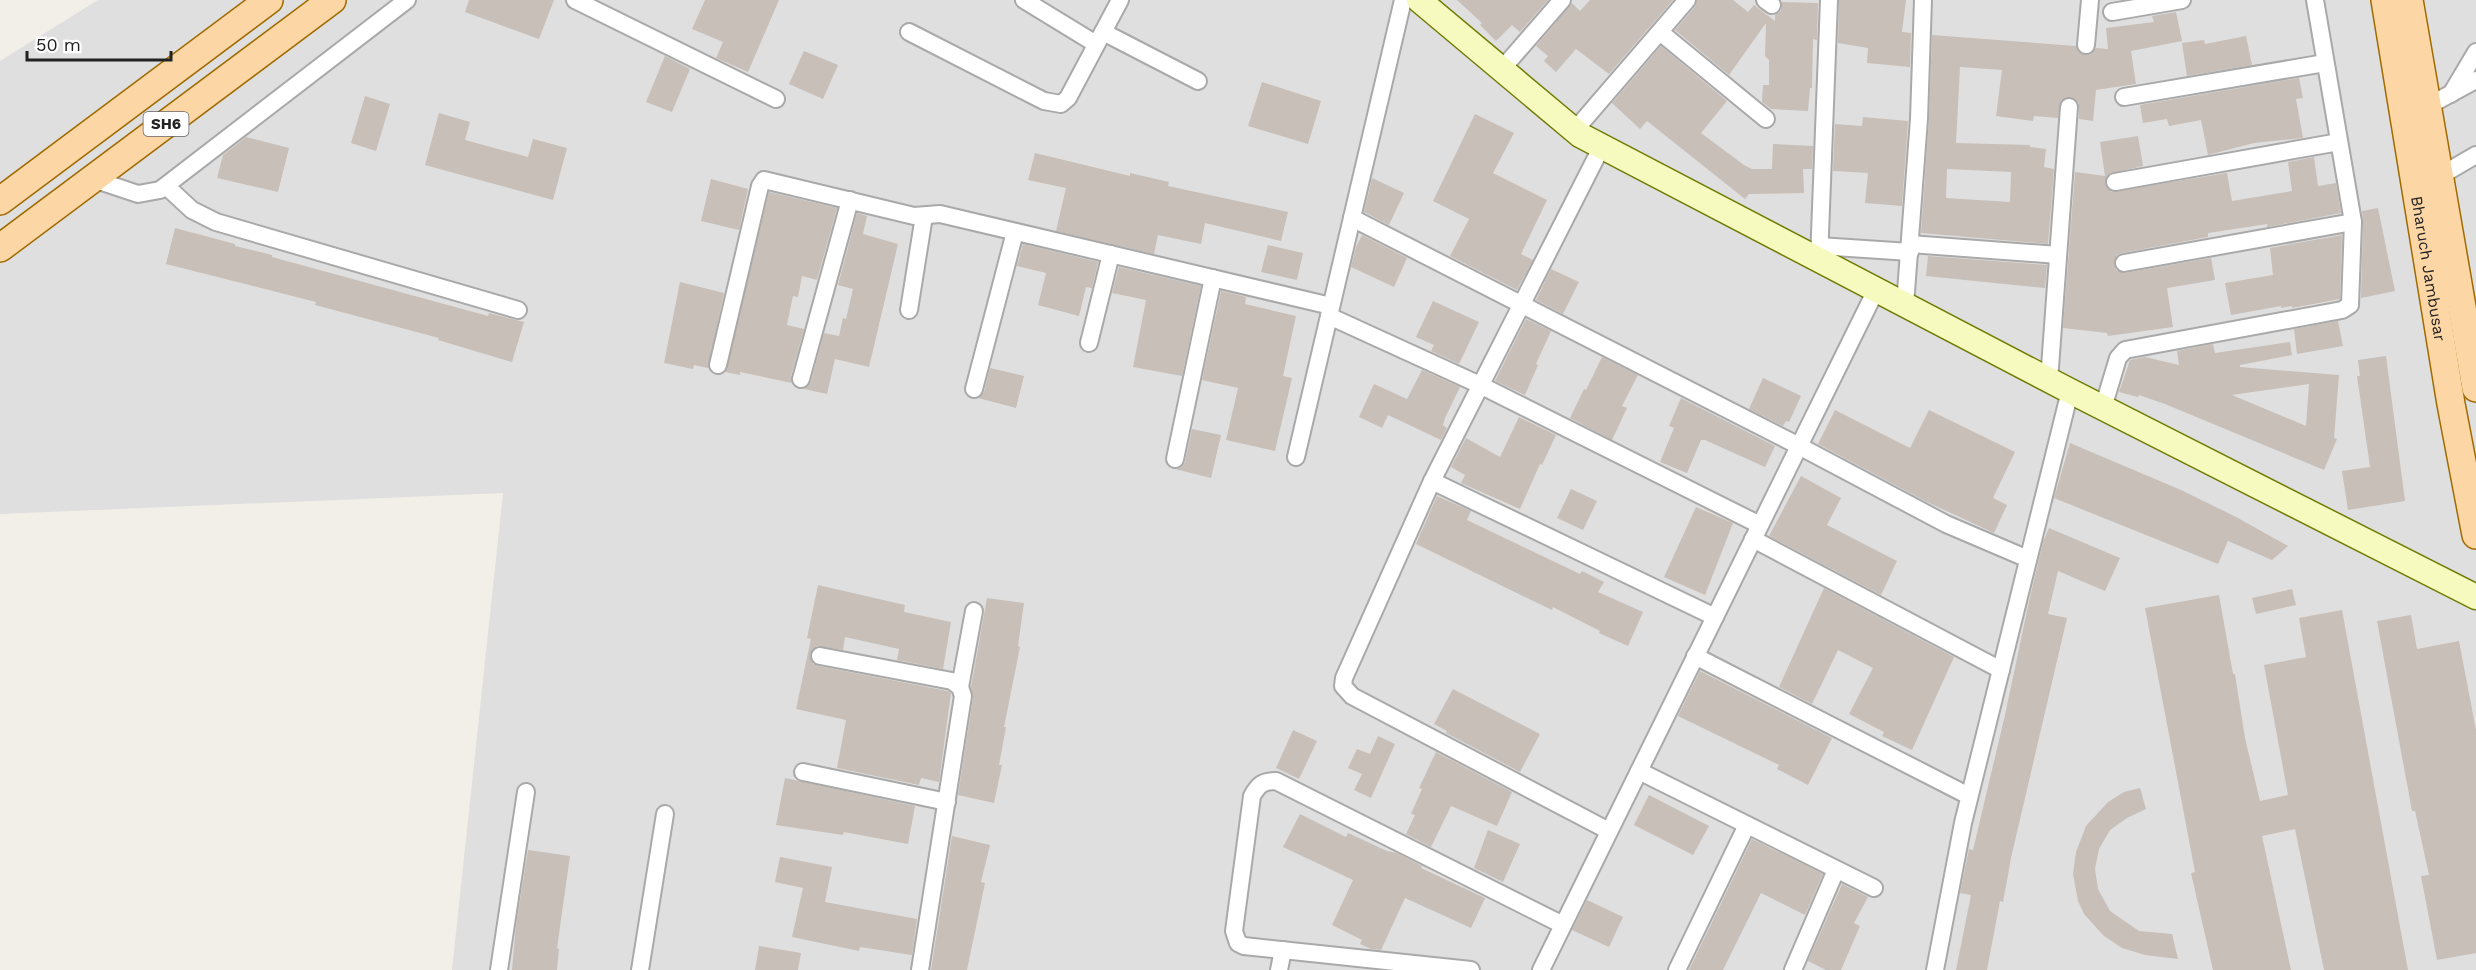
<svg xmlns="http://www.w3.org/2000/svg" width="2476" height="970" font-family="'Work Sans',sans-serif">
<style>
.residential{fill:#e0dfdf}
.building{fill:#c7bfb8;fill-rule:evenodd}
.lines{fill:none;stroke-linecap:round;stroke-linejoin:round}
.street-casing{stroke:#a9a9a9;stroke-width:20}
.secondary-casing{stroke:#707d05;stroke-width:27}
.primary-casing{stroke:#a06b00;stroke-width:30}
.street{stroke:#fff;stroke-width:16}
.secondary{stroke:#f7fabf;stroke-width:24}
.primary{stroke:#fcd6a4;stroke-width:27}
.labels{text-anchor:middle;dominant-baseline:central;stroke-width:6;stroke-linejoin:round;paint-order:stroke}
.shield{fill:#fff;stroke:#646464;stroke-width:1.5}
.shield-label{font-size:15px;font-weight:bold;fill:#222}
.street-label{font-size:16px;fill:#222;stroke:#fff}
</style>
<rect width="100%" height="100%" fill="#f2efe9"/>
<polygon class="residential" points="98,0 2476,0 2476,970 452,970 503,493 0,514 0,61"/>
<g class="building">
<polygon points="469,0 554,0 539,39 465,12"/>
<polygon points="705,0 779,0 748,72 716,58 723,42 692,29"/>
<polygon points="1457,0 1548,0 1520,32 1512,25 1496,41 1480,25 1482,23"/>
<polygon points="1590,0 1673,0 1609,74 1576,49 1556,72 1544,61 1548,56 1536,46 1572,3 1580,11"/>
<polygon points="1697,0 1733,0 1748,12 1754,5 1775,21 1775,15 1781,11 1782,2 1818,3 1817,40 1813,39 1812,88 1810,88 1808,111 1771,109 1762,102 1763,85 1769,85 1769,60 1765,56 1766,23 1729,75 1675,30 1695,7"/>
<polygon points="1839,0 1906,0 1902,32 1911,33 1910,67 1867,63 1868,48 1838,43"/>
<path d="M2176,12l6,29 -51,10 5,33 -40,6 -3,31 -14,-2v-16l-10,-6 -9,5 -2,16 -24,-2 -1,5 -37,-5 6,-46 -42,-3 -4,76 74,2v2l16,2 -2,18 10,2 -6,75 -127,-11 8,-113 3,-85 144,11 4,7 6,2 5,-1 5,-6 12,1 -2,-21 48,-6 -2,-6zM1947,169l64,3 -1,30 -64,-4z"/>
<polygon points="2246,36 2252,65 2187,76 2182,43 2204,40 2205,44"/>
<polygon points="1661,46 1727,101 1701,133 1744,165 1752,169 1772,169 1773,144 1813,146 1812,169 1803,169 1804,193 1749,194 1745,199 1647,121 1640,129 1612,103"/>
<polygon points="804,51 838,65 823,99 789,84"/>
<polygon points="665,56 690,69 672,112 646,102"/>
<polygon points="2299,78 2303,98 2296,99 2303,138 2254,143 2208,155 2201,120 2169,126 2167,119 2143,123 2140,105"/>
<polygon points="1262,82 1321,101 1308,144 1248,126"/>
<polygon points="365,96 390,104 376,151 351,143"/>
<polygon points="439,113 470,122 465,140 528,157 533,139 567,148 553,200 425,165"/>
<polygon points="1475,114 1514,133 1493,173 1547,200 1521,254 1533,260 1517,290 1450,256 1469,219 1433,201"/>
<polygon points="1863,117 1908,121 1902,206 1865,203 1868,173 1833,171 1835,124 1862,126"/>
<polygon points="2138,136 2143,166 2109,174 2105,183 2111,192 2227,173 2232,201 2292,191 2288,162 2314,157 2318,186 2336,183 2341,213 2267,227 2267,224 2208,233 2208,237 2122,253 2117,255 2114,264 2116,270 2125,273 2211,258 2215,280 2167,288 2173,327 2108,336 2107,333 2063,328 2075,172 2105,176 2100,142"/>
<polygon points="246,137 289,148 278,192 217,178 223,155"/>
<polygon points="1035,153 1130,176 1130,173 1169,182 1168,186 1288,212 1281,241 1205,223 1201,244 1158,235 1154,254 1056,231 1066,188 1028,180"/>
<polygon points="1372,178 1404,193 1389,225 1364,212"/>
<polygon points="711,179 748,189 739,230 701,221"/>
<polygon points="769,192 837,208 817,280 802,276 798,297 793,296 787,325 804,329 791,376 792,383 740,372 740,375 725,372"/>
<polygon points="2378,208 2395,291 2361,298 2363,222 2362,211"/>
<polygon points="857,213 867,216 863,234 898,244 869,367 835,359 827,394 804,389 811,382 824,333 839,336 843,318 846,319 853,289 838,285"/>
<polygon points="175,228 235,244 235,246 272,255 272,257 488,316 489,313 524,322 512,362 438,340 439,338 315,305 316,302 166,264"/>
<polygon points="1362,235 1407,258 1394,287 1351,267 1356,247"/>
<polygon points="2342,235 2340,299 2292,308 2292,306 2281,308 2281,306 2231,315 2225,283 2273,275 2270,248"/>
<polygon points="1023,244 1098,262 1092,288 1086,287 1079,316 1038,305 1046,273 1017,266"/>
<polygon points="1268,245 1303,253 1297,280 1261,272"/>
<polygon points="1928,256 2047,265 2045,288 1926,276"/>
<polygon points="1119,267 1201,286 1182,376 1133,367 1146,300 1112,293"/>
<polygon points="1551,269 1579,282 1563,314 1536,300"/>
<polygon points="680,282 724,293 708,368 694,365 693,369 664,363"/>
<polygon points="1221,291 1246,297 1245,304 1296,316 1283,376 1292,378 1275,451 1226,440 1238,388 1202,380"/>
<polygon points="1433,301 1479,322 1459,364 1431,351 1434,345 1416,337"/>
<polygon points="1526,319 1551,331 1536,364 1538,365 1525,395 1495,381"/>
<polygon points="2338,321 2343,346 2297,354 2294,329"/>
<path d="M2290,342l2,13 -52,10v2l99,8 -5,63 3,1 -13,31 -159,-66 -26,-9 -1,2 -19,-5 11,-32 15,-3 34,8 -2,-14 36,-7 2,9zM2309,384l-3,42 -74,-31z"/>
<polygon points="2386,356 2405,501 2348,510 2342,471 2370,467 2357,376 2360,376 2358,360"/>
<polygon points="1602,357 1638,375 1622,406 1627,408 1612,440 1570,418 1584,389 1586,390"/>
<polygon points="990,368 1024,376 1016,408 978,398 984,392"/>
<polygon points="1422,370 1460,387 1445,418 1443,425 1447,428 1441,440 1388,415 1382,428 1359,417 1374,384 1407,399"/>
<polygon points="1763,378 1801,396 1789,422 1786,421 1783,426 1749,409"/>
<polygon points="1681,398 1775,446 1765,467 1705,440 1701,440 1687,473 1660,462 1674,428 1669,426"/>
<polygon points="1835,410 1910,448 1929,410 2015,452 1993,498 2007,505 1994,533 1925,501 1818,444"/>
<polygon points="1519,417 1556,435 1542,465 1540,464 1520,509 1461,483 1465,475 1451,467 1466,438 1500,457"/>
<polygon points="1192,429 1221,435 1211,478 1175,469 1182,466 1185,462"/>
<polygon points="2070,443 2181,490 2236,517 2288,546 2272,560 2228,541 2218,564 2054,498"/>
<polygon points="1801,476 1841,498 1827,525 1897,561 1881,595 1769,536"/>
<polygon points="1571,489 1597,501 1583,530 1557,518"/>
<polygon points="1437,496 1471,511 1467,520 1580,574 1582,571 1604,582 1598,592 1643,612 1628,646 1599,633 1600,631 1553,607 1552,610 1416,544"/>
<polygon points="1696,507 1733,523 1705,595 1664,577"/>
<polygon points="2049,528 2120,558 2105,591 2058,571 2048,614 2067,618 2011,858 2003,902 2000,901 1987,970 1956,970 1971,895 1960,893 1969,849 1973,850 2005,715 2028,606 2043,542"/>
<polygon points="818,585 905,605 904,612 951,622 943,669 897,660 899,649 845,637 843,650 817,646 810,655 813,664 818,666 948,691 951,693 939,782 921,778 919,785 837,768 846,720 796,709 811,639 807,638"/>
<polygon points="1824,588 1954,657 1912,750 1882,736 1884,732 1849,714 1873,668 1838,650 1812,704 1779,687"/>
<polygon points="2292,589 2296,605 2256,614 2252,598"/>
<polygon points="2219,595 2233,674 2235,674 2245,738 2260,801 2288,795 2264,665 2306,657 2299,618 2342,610 2408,970 2324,970 2295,829 2262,836 2291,970 2213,970 2191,873 2195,872 2145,608"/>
<polygon points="987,598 1024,603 1018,646 1020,647 1004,727 1006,727 999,765 1002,765 994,803 958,795 973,698 971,687"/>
<polygon points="2411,615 2417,649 2459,641 2476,730 2476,953 2437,960 2421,876 2429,875 2415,811 2412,811 2377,621"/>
<polygon points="1700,671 1832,738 1808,785 1777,769 1779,765 1678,716"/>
<polygon points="1453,689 1540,734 1520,772 1446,733 1447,731 1434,724"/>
<polygon points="1293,730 1317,741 1299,779 1276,768"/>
<polygon points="1378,736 1395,744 1371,798 1354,790 1362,774 1348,768 1357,749 1370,754"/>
<polygon points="1436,752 1512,792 1497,826 1451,806 1431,847 1406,834 1415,815 1411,814 1422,789 1419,788"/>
<polygon points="785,778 915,806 908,844 844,832 843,835 776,825"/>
<polygon points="2140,788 2146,809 2127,818 2110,830 2099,849 2095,869 2098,889 2110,911 2139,931 2172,934 2178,959 2145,955 2122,948 2104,936 2084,914 2078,901 2073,874 2076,852 2086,826 2108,802 2124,792"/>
<polygon points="1649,795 1709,826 1693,855 1634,825"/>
<polygon points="1300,814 1346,837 1348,833 1387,851 1397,853 1422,866 1421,868 1485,898 1471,928 1405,898 1381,950 1371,949 1360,944 1362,940 1332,925 1353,880 1283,847"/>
<polygon points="1488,830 1520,844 1503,882 1474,868"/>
<polygon points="952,836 990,845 981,882 985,883 967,970 931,970"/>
<polygon points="1752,839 1823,874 1805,915 1761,893 1723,970 1689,970"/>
<polygon points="528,850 570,856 557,948 559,949 557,970 512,970 516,925"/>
<polygon points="780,857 832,867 825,902 917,919 912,955 860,947 859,951 792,937 803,888 775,882"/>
<polygon points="1842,884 1868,897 1854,923 1860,926 1841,970 1826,970 1808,961"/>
<polygon points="1587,900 1623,917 1609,947 1572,930"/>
<polygon points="759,946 801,953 798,970 755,970"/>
</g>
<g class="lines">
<g class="street-casing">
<g id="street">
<polyline points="575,0 776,99"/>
<polyline points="1024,0 1096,44"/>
<polyline points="1765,0 1772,5"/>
<polyline points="2112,12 2182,0"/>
<polyline points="909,32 1044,101 1061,104 1068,98 1120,0"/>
<polyline points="1103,32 1198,81"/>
<polyline points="1660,32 1766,119"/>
<polyline points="2086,45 2090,0"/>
<polyline points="1502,69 1562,0"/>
<polyline points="2451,94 2476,52"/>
<polyline points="2124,97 2325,63"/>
<polyline points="2420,107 2428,106 2476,80"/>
<polyline points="1575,130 1687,0"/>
<polyline points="1602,146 1432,481 1344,678 1343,686 1352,696 1609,831"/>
<polyline points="2440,176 2476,155"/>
<polyline points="93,179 138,194 160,190 407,0"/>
<polyline points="2115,182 2339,142"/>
<polyline points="166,186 192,210 216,222 518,310"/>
<polyline points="1352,218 1799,446 1946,524 2028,559"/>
<polyline points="1910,244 2058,255"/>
<polyline points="1819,246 1910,252"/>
<polyline points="1819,260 1829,0"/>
<polyline points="2124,263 2353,222"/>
<polyline points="1905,305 1919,119 1923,0"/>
<polyline points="909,310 924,216"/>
<polyline points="1329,316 1480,385 1760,525"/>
<polyline points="1089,343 1111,254"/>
<polyline points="718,365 760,186 764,180 914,216 940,214 1331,306"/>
<polyline points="801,379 850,200"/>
<polyline points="2049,381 2069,107"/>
<polyline points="974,389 1015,232"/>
<polyline points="2103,408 2118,358 2125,350 2342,310 2350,305 2353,222 2315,0"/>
<polyline points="1296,457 1403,0"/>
<polyline points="1175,459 1213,278"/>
<polyline points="1432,481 1715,617"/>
<polyline points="1753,539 2001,670"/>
<polyline points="820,656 952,681 960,687 963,696 920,970"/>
<polyline points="1695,656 1969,796"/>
<polyline points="960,687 974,611"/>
<polyline points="1639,771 1874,888"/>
<polyline points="803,772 947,802"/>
<polyline points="499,970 526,792"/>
<polyline points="640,970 665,814"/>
<polyline points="1279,970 1283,950"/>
<path d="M1471,970l-227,-24 -6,-3 -4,-12 18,-135c7,-12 11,-15 24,-15l287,144"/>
<polyline points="1541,970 1876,290"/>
<polyline points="1677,970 1747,825"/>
<polyline points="1793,970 1836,870"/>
<polyline points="1935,970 1963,823 2070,391"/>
</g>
</g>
<g class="secondary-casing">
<polyline id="secondary" points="1419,0 1580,135 2070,391 2476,597"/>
</g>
<g class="primary-casing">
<g id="primary">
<path id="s1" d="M2385,0l66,404 25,131"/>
<polyline points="2409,0 2476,388"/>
<polyline points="0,201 269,0"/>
<polyline points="0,248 332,0"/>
</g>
</g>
<use href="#street" class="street"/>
<use href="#secondary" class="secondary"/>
<use href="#primary" class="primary"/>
</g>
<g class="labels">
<rect class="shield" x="143.5" y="112" width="45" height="24" rx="4.5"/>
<g class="shield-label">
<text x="166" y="124">SH6</text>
</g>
<g class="street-label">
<text stroke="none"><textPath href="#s1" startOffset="272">Bharuch Jambusar</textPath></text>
</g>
</g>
<path d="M27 51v9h144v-9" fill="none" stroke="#222222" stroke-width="3"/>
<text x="36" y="51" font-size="18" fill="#222222" stroke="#ffffff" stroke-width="4.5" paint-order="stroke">50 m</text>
</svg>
